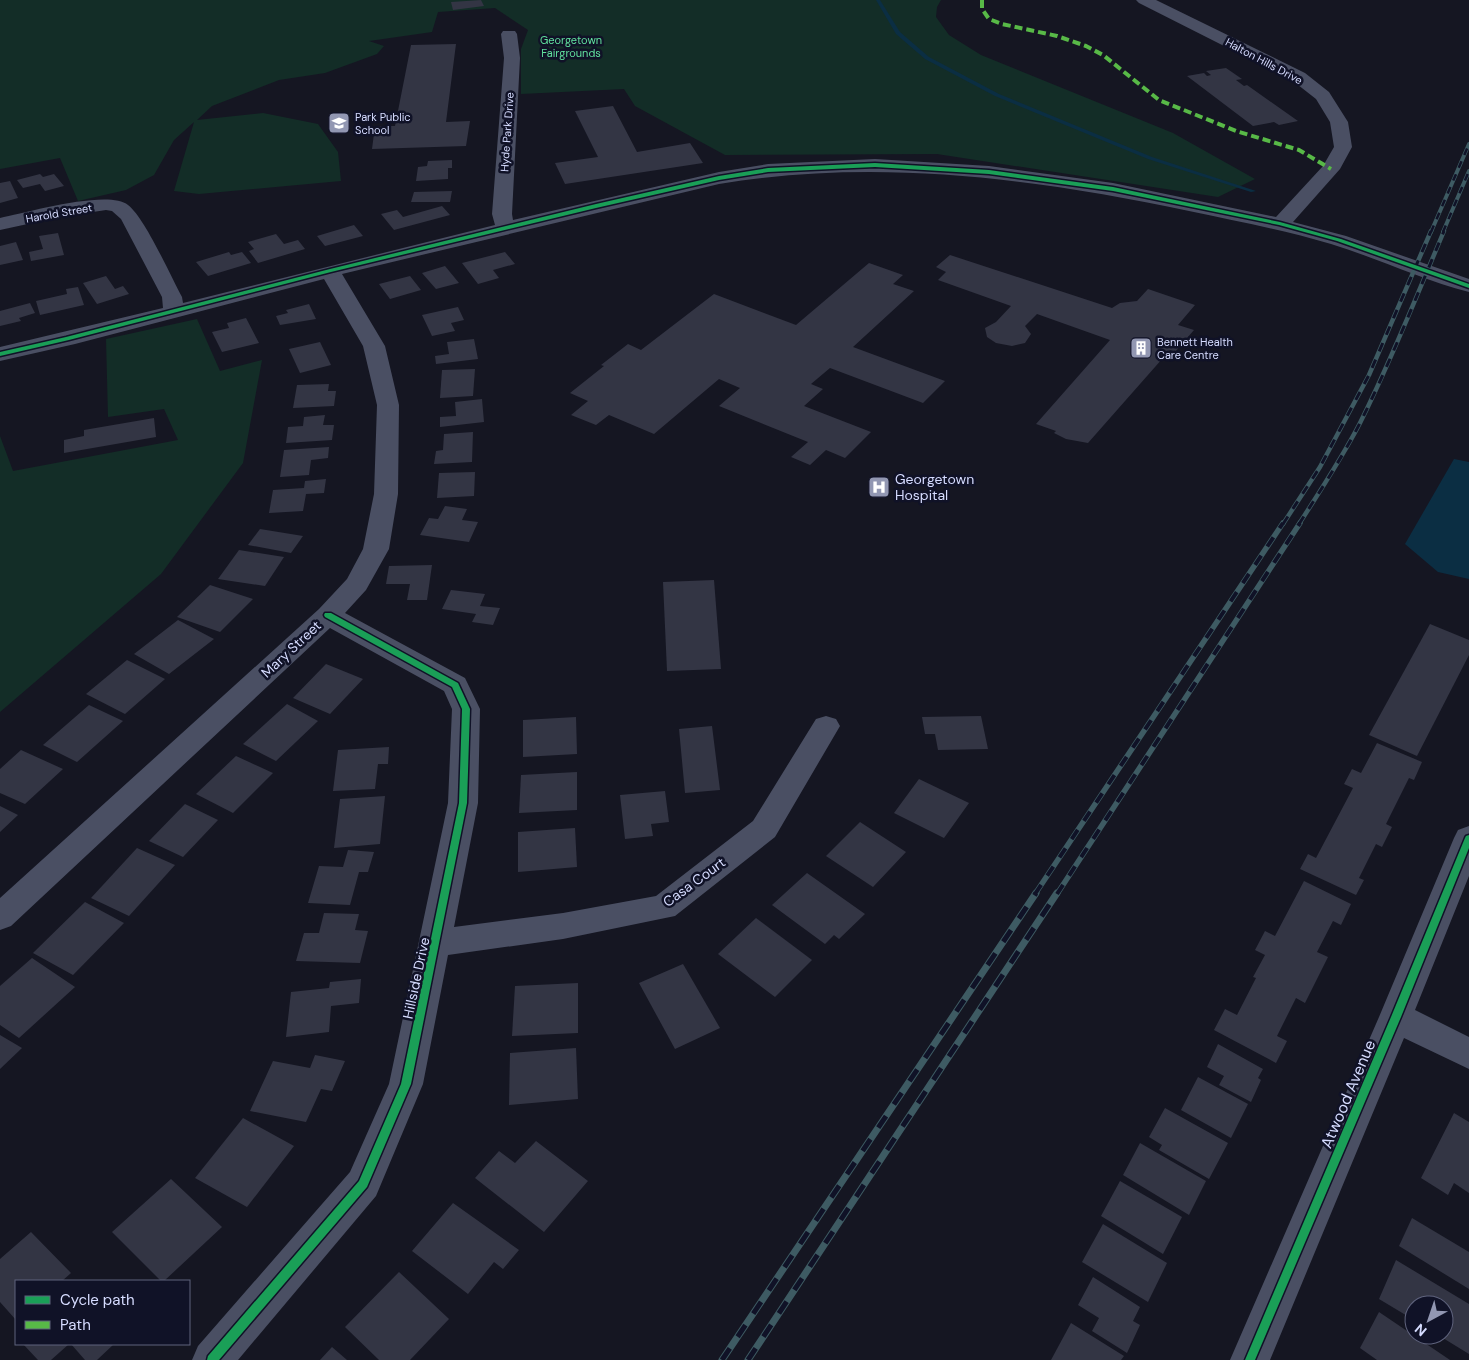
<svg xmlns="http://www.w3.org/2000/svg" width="1469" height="1360" font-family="'DM Sans',sans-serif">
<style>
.green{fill:#132d27}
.water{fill:#0b2e43}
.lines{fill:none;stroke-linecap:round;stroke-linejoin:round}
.stream{fill:#0b2e43;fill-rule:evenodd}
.building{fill:#333544}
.minor{fill:#4a4f63;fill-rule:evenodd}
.rail-far3-casing{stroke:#3e5b63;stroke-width:4}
.rail-far2-casing{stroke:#3e5b63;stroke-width:4.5}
.rail-far1-casing{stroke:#3e5b63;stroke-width:5.5}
.rail-casing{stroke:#3e5b63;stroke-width:7}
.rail-far3{stroke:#101227;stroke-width:2.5;stroke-dasharray:7;stroke-linecap:butt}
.rail-far2{stroke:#101227;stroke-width:3;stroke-dasharray:9;stroke-linecap:butt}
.rail-far1{stroke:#101227;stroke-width:4;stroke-dasharray:11;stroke-linecap:butt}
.rail{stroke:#101227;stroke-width:5;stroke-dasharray:14;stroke-linecap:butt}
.quiet{stroke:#58b947;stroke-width:4;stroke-dasharray:8 4;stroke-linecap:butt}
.cycleway-casing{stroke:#101227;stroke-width:3}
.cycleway{fill:#1a9f57;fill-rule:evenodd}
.labels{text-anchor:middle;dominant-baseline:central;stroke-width:5;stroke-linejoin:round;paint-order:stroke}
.far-park-label{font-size:11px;fill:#61e09e;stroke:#101227}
.far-street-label{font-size:11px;fill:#d6dcff;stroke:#101227}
.far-poi-label{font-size:11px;fill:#d6dcff;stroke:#101227;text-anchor:start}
.poi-label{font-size:14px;fill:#d6dcff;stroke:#101227;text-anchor:start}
.street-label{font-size:14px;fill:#d6dcff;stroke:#101227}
.near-street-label{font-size:16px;fill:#d6dcff;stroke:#101227}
</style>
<rect width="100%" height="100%" fill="#151622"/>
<g class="green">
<polygon points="0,0 941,0 937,7 936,17 949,35 981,55 1173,133 1255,179 1218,197 937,154 725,155 635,106 624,89 521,94 521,49 528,30 495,8 438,12 432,32 369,41 384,46 377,54 325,73 279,80 212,106 197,120 263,113 318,124 338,152 341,181 199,194 174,191 194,122 174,140 154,175 126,190 78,201 60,158 0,169"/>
<polygon points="197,319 220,371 262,360 243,463 161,574 0,712 0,436 13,471 178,440 164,409 108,417 106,339"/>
</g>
<polygon class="water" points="1454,459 1469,462 1469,579 1438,572 1405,544"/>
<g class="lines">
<polygon class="stream" points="876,0 880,0 900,32 929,57 999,94 1152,157 1256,191 1251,192 1148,159 995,96 925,59 896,34"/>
</g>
<g class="building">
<polygon points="481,0 484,6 453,10 451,2"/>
<polygon points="456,44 446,122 470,121 466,146 372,149 375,126 395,126 411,45"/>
<polygon points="1226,68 1242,79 1236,80 1244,86 1247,85 1298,121 1279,125 1274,122 1253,126 1187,76 1204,73 1207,76 1211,75 1206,71"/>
<polygon points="613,106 637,152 690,143 703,163 565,184 555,163 598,157 575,111"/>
<polygon points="452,160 452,168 448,168 448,179 416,181 418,167 427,166 428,161"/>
<polygon points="40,174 43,177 54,174 64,186 45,191 40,184 23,188 17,180"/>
<polygon points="10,181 18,198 0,203 0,183"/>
<polygon points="452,191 450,202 411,202 414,192"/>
<polygon points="442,206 450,215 394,230 381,214 397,210 403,217"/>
<polygon points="354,225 363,236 325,246 317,236"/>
<polygon points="58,233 64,255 31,261 29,252 43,249 39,236"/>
<polygon points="276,234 284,244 298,240 305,249 258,263 249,251 254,249 248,242"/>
<polygon points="16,242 23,260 0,265 0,246"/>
<polygon points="229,252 231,255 242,252 251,263 208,276 196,262"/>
<polygon points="505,252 515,264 493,270 499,278 478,284 462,263"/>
<polygon points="950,255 1112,308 1120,303 1137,301 1148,289 1195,305 1178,325 1194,330 1175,352 1170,350 1088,443 1066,439 1054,433 1056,431 1036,424 1110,340 1037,314 1025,326 1031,334 1025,343 1012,346 996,343 987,337 985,328 996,322 1011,306 938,280 946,272 936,267"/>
<polygon points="869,263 903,275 893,284 914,291 853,347 945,381 923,403 830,368 811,384 823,389 804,406 871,432 845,458 826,450 810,465 791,457 808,442 719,406 740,388 719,379 654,434 609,415 596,425 571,415 588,401 570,393 604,366 601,365 628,344 641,350 714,294 796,325"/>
<polygon points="445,266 459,283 436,289 422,273"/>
<polygon points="106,276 115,289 123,286 129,294 97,304 83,283"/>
<polygon points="410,276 421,290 390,299 379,284"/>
<polygon points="78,287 84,305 40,315 36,301 67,294 66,289"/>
<polygon points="30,303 35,313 19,318 21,321 0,326 0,311"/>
<polygon points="309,304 316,319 280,325 276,316 288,313 286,310"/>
<polygon points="458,307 464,320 451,323 455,331 432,336 422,315"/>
<polygon points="246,318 259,343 222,352 212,332 229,328 227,323"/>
<polygon points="474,339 478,359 436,364 435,356 449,354 447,342"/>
<polygon points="320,342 331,365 300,373 289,349"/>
<polygon points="475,369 473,396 440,398 442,370"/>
<polygon points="329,384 328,391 336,391 334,406 293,408 297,385"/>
<polygon points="482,399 484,422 440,427 440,417 456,416 455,402"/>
<polygon points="325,415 323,425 334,425 332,440 286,443 288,427 303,426 304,417"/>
<polygon points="154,418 156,437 64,453 64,440 84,436 84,430"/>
<polygon points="473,432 472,462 434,464 436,451 443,450 444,434"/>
<polygon points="329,447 328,458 311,460 309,475 280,477 284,450"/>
<polygon points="475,472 474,496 437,498 439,473"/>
<polygon points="326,479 324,493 306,494 303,511 269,513 273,490 304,488 305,481"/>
<polygon points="445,506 467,509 462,520 478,522 469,542 420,535 429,518 438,519"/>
<polygon points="260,529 303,536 291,553 248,545"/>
<polygon points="239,550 284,557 265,586 218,579"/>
<polygon points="432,565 427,600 407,600 410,584 386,584 389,566"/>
<polygon points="714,580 721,669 667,671 663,582"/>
<polygon points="210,585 253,599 220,632 177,617"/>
<polygon points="451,590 485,594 480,606 500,608 493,625 472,622 476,614 442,609"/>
<polygon points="178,620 214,639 169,674 134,654"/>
<polygon points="1430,624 1469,640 1469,655 1417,756 1369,735"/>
<polygon points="127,660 165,679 125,714 86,694"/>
<polygon points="326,664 363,679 330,714 293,698"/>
<polygon points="287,704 318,721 276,761 243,744"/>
<polygon points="89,705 123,721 77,762 43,745"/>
<polygon points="981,716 988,749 938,750 935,734 925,734 922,717"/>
<polygon points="576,717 577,754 523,757 523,720"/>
<polygon points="712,726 720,790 685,793 679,729"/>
<polygon points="1377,743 1422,762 1414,780 1409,778 1386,824 1392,827 1382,847 1376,844 1359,878 1364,880 1356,895 1300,869 1308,854 1316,858 1353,788 1344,784 1352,769 1361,773"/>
<polygon points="389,747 388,764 378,764 375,789 333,791 338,750"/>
<polygon points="21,750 63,769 25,804 0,793 0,769"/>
<polygon points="236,756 273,773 233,813 196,794"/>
<polygon points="577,772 577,810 519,813 521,775"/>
<polygon points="919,779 969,803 944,838 894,813"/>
<polygon points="665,791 669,822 651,824 653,836 625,839 620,795"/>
<polygon points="385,796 380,844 334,848 340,799"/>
<polygon points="185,804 218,820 183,857 149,841"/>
<polygon points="0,806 18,815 0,832"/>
<polygon points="860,822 906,852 873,887 826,856"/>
<polygon points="575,828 577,867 518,872 518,832"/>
<polygon points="137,848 175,865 129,916 91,898"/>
<polygon points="348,850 374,852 368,872 359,872 350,905 308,903 319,866 343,867"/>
<polygon points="807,873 865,914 839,939 834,935 825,944 772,905"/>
<polygon points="1304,881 1351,904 1341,925 1333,921 1317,952 1328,957 1305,1003 1296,998 1277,1036 1287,1041 1276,1063 1214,1030 1225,1009 1237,1015 1256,978 1253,977 1265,955 1255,950 1265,931 1275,936"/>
<polygon points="85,902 124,923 73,975 33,953"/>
<polygon points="324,913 359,914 355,930 368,931 360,963 296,961 304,933 319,933"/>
<polygon points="756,918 812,960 775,997 718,954"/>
<polygon points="32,958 75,987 19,1038 0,1025 0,986"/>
<polygon points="683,964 720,1028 675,1049 639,983"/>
<polygon points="361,979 359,1003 331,1006 329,1032 286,1037 291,992 329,988 330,982"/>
<polygon points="578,983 578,1033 512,1036 515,986"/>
<polygon points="0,1035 22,1048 0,1069"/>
<polygon points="1218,1044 1263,1069 1258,1078 1261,1080 1251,1102 1219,1085 1224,1076 1207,1067"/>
<polygon points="576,1048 578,1099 509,1105 510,1053"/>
<polygon points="315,1055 345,1061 332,1091 321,1089 306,1122 250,1111 273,1061 310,1068"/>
<polygon points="1198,1077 1248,1104 1231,1138 1181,1110"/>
<polygon points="1165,1108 1228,1143 1209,1179 1159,1150 1162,1145 1149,1137"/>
<polygon points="1454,1113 1469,1122 1469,1193 1454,1183 1448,1195 1421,1178"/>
<polygon points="243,1118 294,1146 247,1207 195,1178"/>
<polygon points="536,1141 588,1181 544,1232 475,1178 499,1151 515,1163"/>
<polygon points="1140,1143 1206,1181 1189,1215 1123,1175"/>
<polygon points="171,1179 222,1227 164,1281 161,1281 112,1232"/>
<polygon points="1120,1181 1182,1217 1163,1254 1101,1216"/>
<polygon points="453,1203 519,1250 503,1269 494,1262 468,1294 412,1251"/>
<polygon points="1412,1218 1469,1252 1469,1289 1399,1246"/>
<polygon points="1103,1224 1167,1263 1148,1302 1082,1262"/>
<polygon points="31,1232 71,1273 62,1281 16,1281 16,1320 0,1302 0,1259"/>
<polygon points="1396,1260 1469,1304 1469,1354 1438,1335 1444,1335 1444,1305 1414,1305 1414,1320 1379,1299"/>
<polygon points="399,1272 449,1319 410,1360 379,1360 345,1327"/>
<polygon points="1093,1277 1140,1307 1133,1321 1140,1325 1127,1353 1092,1331 1099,1318 1078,1305"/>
<polygon points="1379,1312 1450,1360 1377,1360 1360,1348"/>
<polygon points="1071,1323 1124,1356 1121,1360 1051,1360"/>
<polygon points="23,1344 69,1344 51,1360 38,1360"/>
<polygon points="71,1344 114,1344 97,1360 85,1360"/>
<polygon points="332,1347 347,1360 320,1360"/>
</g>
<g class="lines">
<g class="minor">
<path d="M1136,0h20l149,73 24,19 19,30 4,25 -12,22 -47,53 53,14 123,43v13c-47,-12 -92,-34 -138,-48 -47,-14 -95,-23 -142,-33 -155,-33 -313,-53 -470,-27l-377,90 43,72 14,59 -1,89 -9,55 -23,41 -21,23 120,65 15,31 -2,94 -24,124 109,-14 93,-17 97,-75 63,-102 10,-3 10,3 4,7 -65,111 -100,79 -112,23 -115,16 -25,129 -47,112 -138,164h-46l6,-14 152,-174 39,-88 59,-281 4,-94 -8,-18 -114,-63 -319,298 -11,4v-32l319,-289 28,-30 16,-30 11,-55 3,-89 -14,-59 -39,-67 -249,65 -75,17v-14l163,-39 -1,-11 -41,-78 -9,-8 -6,-1 -46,7 -60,13v-12c26,-5 108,-29 128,-13 17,13 42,70 54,92l1,6 312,-78 -3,-11 12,-156 -3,-24 2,-3h12l2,3 3,24 -8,156 1,6 206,-48 49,-8 107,-5 114,7 124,17 163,34 47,-51 11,-19 -4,-25 -14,-23 -23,-18 -154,-78z"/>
<polygon points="1469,826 1469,876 1415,1010 1469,1037 1469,1069 1404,1038 1270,1360 1230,1360 1379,1017 1454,838 1458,830"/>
</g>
<g class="rail-far3-casing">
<g id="rail-far3">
<polyline points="1431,232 1469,144"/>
<polyline points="1443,232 1469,171"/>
</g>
</g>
<g class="rail-far2-casing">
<g id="rail-far2">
<polyline points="1283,524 1320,467 1369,375 1431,231"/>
<path d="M1299,524c21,-33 43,-66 61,-101 31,-62 57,-128 84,-192"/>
</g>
</g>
<g class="rail-far1-casing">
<g id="rail-far1">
<polyline points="1035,894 1283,523"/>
<polyline points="1057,894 1300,523"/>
</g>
</g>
<g class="rail-casing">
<g id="rail">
<polyline points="722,1360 1036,893"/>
<polyline points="748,1360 1057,893"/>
</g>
</g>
<use href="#rail-far3" class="rail-far3"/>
<use href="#rail-far2" class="rail-far2"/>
<use href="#rail-far1" class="rail-far1"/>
<use href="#rail" class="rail"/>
<polyline class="quiet" points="982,0 982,9 989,19 1002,24 1057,36 1086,46 1103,55 1159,100 1236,131 1299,150 1331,169"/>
<g class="cycleway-casing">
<g id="cycleway">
<polygon points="875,163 989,170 1113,187 1280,222 1341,239 1469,284 1469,288 1337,241 1279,225 1113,191 989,174 875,167 768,172 719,180 596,208 331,272 69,340 0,356 0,352 66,337 330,269 596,204 719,176 768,168"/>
<polygon points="325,613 331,613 458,683 470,709 467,803 411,1084 367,1187 219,1360 207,1360 208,1356 359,1181 401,1084 459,803 462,709 452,687 325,617 324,615"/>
<polygon points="1469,835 1469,848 1401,1017 1255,1360 1245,1360 1391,1017 1465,838 1466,836"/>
</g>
</g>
<use href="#cycleway" class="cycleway"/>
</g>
<defs>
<g id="school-square" transform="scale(1.125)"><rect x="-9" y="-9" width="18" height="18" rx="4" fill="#9297b2" stroke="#101227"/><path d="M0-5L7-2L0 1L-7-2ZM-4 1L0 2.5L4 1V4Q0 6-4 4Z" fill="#fff"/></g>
<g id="building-square" transform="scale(1.125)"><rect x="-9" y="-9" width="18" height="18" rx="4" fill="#9297b2" stroke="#101227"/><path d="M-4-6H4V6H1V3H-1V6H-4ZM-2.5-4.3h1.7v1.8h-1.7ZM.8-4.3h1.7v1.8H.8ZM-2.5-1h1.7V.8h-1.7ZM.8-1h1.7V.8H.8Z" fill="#fff"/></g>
<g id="hospital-square" transform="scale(1.125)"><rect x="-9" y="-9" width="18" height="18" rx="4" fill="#9297b2" stroke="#101227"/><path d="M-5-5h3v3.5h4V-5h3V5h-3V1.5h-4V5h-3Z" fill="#fff"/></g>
</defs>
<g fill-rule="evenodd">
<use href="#school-square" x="339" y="123"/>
<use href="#building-square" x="1141" y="348"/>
<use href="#hospital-square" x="879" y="487"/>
</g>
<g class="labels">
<g class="far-park-label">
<text x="571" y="40">Georgetown<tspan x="571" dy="13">Fairgrounds</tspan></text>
</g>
<g class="far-street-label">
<text transform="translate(1264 61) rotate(28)">Halton Hills Drive</text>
<text transform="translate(507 132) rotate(-86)">Hyde Park Drive</text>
<text transform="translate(59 213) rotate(-10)">Harold Street</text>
</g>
<g class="far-poi-label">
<text x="355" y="117">Park Public<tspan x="355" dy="13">School</tspan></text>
<text x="1157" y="342">Bennett Health<tspan x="1157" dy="13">Care Centre</tspan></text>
</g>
<g class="poi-label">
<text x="895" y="479">Georgetown<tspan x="895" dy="16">Hospital</tspan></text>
</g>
<g class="street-label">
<text transform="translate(291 649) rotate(-43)">Mary Street</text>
<text transform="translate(694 882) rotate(-36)">Casa Court</text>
<text transform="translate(416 978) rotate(-78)">Hillside Drive</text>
</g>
<g class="near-street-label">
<text transform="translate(1348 1094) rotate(-67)">Atwood Avenue</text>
</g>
</g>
<rect x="15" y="1280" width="175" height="65" fill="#101227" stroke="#5f637d"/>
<rect x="25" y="1296" width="25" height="8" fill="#1a9f57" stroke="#5f637d"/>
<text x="60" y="1305" font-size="15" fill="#d6dcff">Cycle path</text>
<rect x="25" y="1321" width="25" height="8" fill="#58b947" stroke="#5f637d"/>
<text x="60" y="1330" font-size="15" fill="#d6dcff">Path</text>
<g transform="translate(1429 1320) rotate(220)"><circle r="24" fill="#101227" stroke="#5f637d"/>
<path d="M0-4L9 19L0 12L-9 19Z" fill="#9297b2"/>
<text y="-8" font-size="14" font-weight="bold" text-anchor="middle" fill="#d6dcff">N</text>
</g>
</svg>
